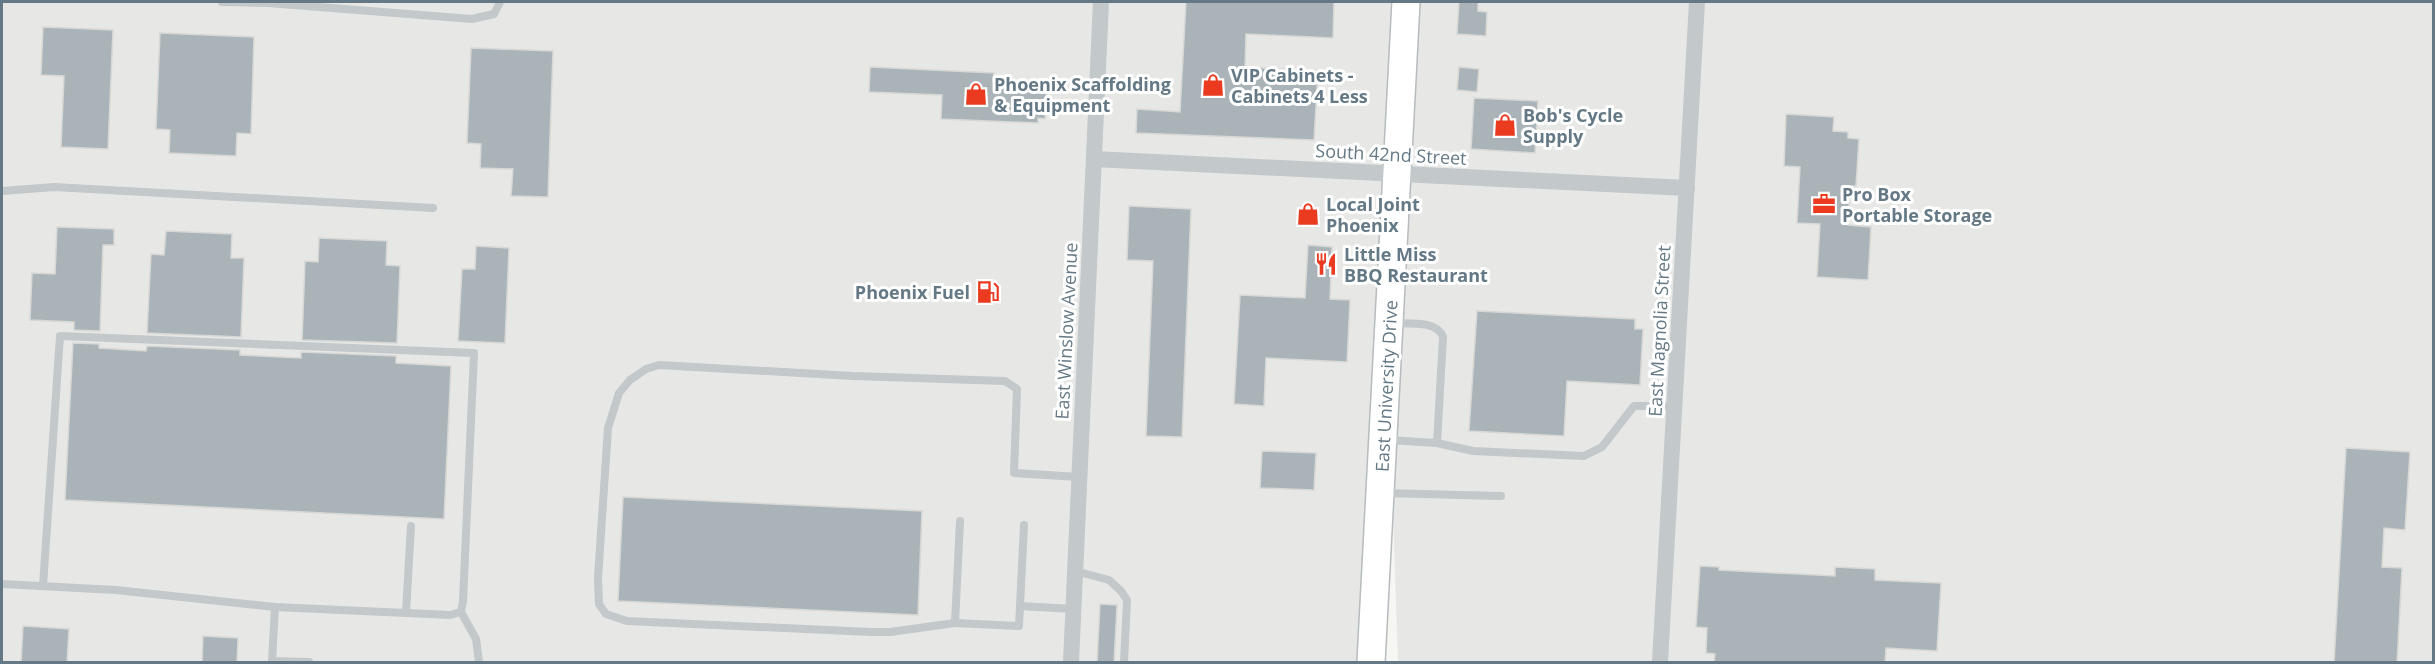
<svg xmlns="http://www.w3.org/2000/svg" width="2435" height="664" font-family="'Open Sans',sans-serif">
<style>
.built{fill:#e7e7e6}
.building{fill:#aab4b8;stroke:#d7d7d5;stroke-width:1.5}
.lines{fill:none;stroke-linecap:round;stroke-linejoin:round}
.primary-casing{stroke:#b6bbbe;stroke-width:30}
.service{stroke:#c3c8ca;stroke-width:8}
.minor{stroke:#c3c8ca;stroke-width:16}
.primary{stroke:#fff;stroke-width:27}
.labels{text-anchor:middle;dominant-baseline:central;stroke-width:6;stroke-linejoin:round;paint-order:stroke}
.poi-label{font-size:18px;font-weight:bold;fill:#647985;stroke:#fff;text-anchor:start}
.street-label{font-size:18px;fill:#647985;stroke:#fff}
</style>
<rect width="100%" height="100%" fill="#f6f6f2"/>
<polygon class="built" points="2,2 2433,2 2433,662 1398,662 1382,184 1357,662 2,662"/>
<g class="building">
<polygon points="1186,2 1334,2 1333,38 1246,34 1245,67 1318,71 1314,140 1136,133 1137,109 1180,112"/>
<polygon points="1459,2 1478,2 1478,11 1487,12 1486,36 1457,34"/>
<polygon points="43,27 113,30 108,149 61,147 64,76 41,75"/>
<polygon points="160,33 254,37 251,134 237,133 236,156 169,153 170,130 156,129"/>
<polygon points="471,48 553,51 548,197 511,196 513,169 480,168 481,144 467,143"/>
<polygon points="870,67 994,73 993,81 1047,84 1045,119 1038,118 1038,123 941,119 942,95 869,92"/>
<polygon points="1459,67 1479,69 1477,92 1457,90"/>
<polygon points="1474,98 1538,101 1535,153 1471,149"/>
<polygon points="1786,114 1834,117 1833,131 1848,132 1848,138 1859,139 1856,186 1850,186 1848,225 1871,227 1868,280 1817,277 1820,224 1797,223 1800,167 1784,166"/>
<polygon points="1129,206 1191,209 1182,437 1146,436 1153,261 1127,260"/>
<polygon points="57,227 114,229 114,245 103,245 100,331 74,330 74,322 30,320 32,273 55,274"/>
<polygon points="166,231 232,234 231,258 244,258 241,337 147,333 151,254 164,255"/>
<polygon points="319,238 387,241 386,265 400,266 397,343 302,340 305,261 318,262"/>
<polygon points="1308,245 1332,247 1330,299 1350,300 1347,362 1266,358 1264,406 1234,404 1240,295 1305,298"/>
<polygon points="476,246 509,248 505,343 458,341 462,269 475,269"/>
<polygon points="1477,311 1635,319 1635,329 1643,329 1640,385 1567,381 1564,436 1469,431"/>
<polygon points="73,343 99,344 99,348 146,351 147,346 240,350 240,355 301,358 301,352 396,356 396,363 451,366 444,519 65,500"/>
<polygon points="2346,448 2410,452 2405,530 2384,528 2382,567 2402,568 2397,663 2334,663"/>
<polygon points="1262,451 1316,453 1314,490 1260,488"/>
<polygon points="623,497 922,511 918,615 618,601"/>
<polygon points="1700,566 1719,567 1719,570 1835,576 1835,567 1875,569 1875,580 1941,583 1937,651 1886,648 1885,663 1714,663 1715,654 1706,653 1707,628 1696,627"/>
<polygon points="1100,604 1117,605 1114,663 1097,663"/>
<polygon points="23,626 69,629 67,663 21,663"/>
<polygon points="203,636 238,638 237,663 202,663"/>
</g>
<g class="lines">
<g class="primary-casing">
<polyline id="primary" points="1371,662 1406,2"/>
</g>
<g class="service">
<polyline points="222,2 268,3 268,2"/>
<polyline points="268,3 472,19 494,14 500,2"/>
<polyline points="2,191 54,187 433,208"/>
<path d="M1387,440l50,3 6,-106c-6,-17 -35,-13 -50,-14"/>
<polyline points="1437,443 1473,451 1584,456 1602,447 1634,406 1674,406"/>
<polyline points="1384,493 1501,496"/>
<polyline points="960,521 955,623 1019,626 1020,606"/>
<polyline points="1024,525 1020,606 1073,609"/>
<polyline points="1075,571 1109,580 1121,591 1127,600 1124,662"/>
<polyline points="2,584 116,590 275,607 272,662"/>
<polyline points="43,586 60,336 474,353 463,601 461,612 450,615 275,607"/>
<polyline points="406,612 411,526"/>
<polyline points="461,612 476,639 479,662"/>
<polyline points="955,623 890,632 871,632 627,621 606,614 599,604 598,578 608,428 619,393 630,380 646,369 659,365 853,376 1005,381 1017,389 1014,473 1079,477"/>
<polyline points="272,661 309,662"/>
</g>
<g class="minor">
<polyline points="1094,159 1687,188"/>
<polyline points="1071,662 1101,2"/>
<polyline points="1660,662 1697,2"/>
</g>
<use href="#primary" class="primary"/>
</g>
<defs>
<g id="shop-bare" transform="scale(1.8)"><path d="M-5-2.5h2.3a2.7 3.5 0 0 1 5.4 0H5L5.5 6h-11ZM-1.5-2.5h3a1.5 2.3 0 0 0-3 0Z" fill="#ea3a1f" stroke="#fff" stroke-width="2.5" paint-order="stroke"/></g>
<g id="office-bare" transform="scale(1.8)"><path d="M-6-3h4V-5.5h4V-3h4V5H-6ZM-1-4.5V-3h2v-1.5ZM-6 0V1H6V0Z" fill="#ea3a1f" stroke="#fff" stroke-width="2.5" paint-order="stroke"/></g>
<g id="restaurant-bare" transform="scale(1.8)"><path d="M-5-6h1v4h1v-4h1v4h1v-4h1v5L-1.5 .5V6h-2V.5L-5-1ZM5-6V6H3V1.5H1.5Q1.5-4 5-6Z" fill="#ea3a1f" stroke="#fff" stroke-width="2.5" paint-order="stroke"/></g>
<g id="fuel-bare" transform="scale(1.8)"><path d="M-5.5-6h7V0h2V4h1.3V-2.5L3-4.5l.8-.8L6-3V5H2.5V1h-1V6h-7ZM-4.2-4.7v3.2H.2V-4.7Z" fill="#ea3a1f" stroke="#fff" stroke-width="2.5" paint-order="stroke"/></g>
</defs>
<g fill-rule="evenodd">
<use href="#shop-bare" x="1213" y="85"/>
<use href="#shop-bare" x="976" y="94"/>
<use href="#shop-bare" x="1505" y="125"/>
<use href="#office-bare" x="1824" y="204"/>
<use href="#shop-bare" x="1308" y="214"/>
<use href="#restaurant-bare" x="1326" y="264"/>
<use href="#fuel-bare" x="988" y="292"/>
</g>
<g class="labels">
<g class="poi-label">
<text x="1231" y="75">VIP Cabinets -<tspan x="1231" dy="21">Cabinets 4 Less</tspan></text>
<text x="994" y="84">Phoenix Scaffolding<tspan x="994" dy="21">&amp; Equipment</tspan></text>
<text x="1523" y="115">Bob's Cycle<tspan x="1523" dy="21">Supply</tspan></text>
<text x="1842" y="194">Pro Box<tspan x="1842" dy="21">Portable Storage</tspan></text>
<text x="1326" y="204">Local Joint<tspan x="1326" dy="21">Phoenix</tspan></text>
<text x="1344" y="254">Little Miss<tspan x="1344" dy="21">BBQ Restaurant</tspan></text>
<text x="970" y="292" text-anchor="end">Phoenix Fuel</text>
</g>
<g class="street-label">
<text transform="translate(1391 154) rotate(3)">South 42nd Street</text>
<text transform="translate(1066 331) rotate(-87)">East Winslow Avenue</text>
<text transform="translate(1659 331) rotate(-87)">East Magnolia Street</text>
<text transform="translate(1386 386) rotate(-87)">East University Drive</text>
</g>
</g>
<rect width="2435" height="664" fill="none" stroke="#647985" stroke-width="6"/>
</svg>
